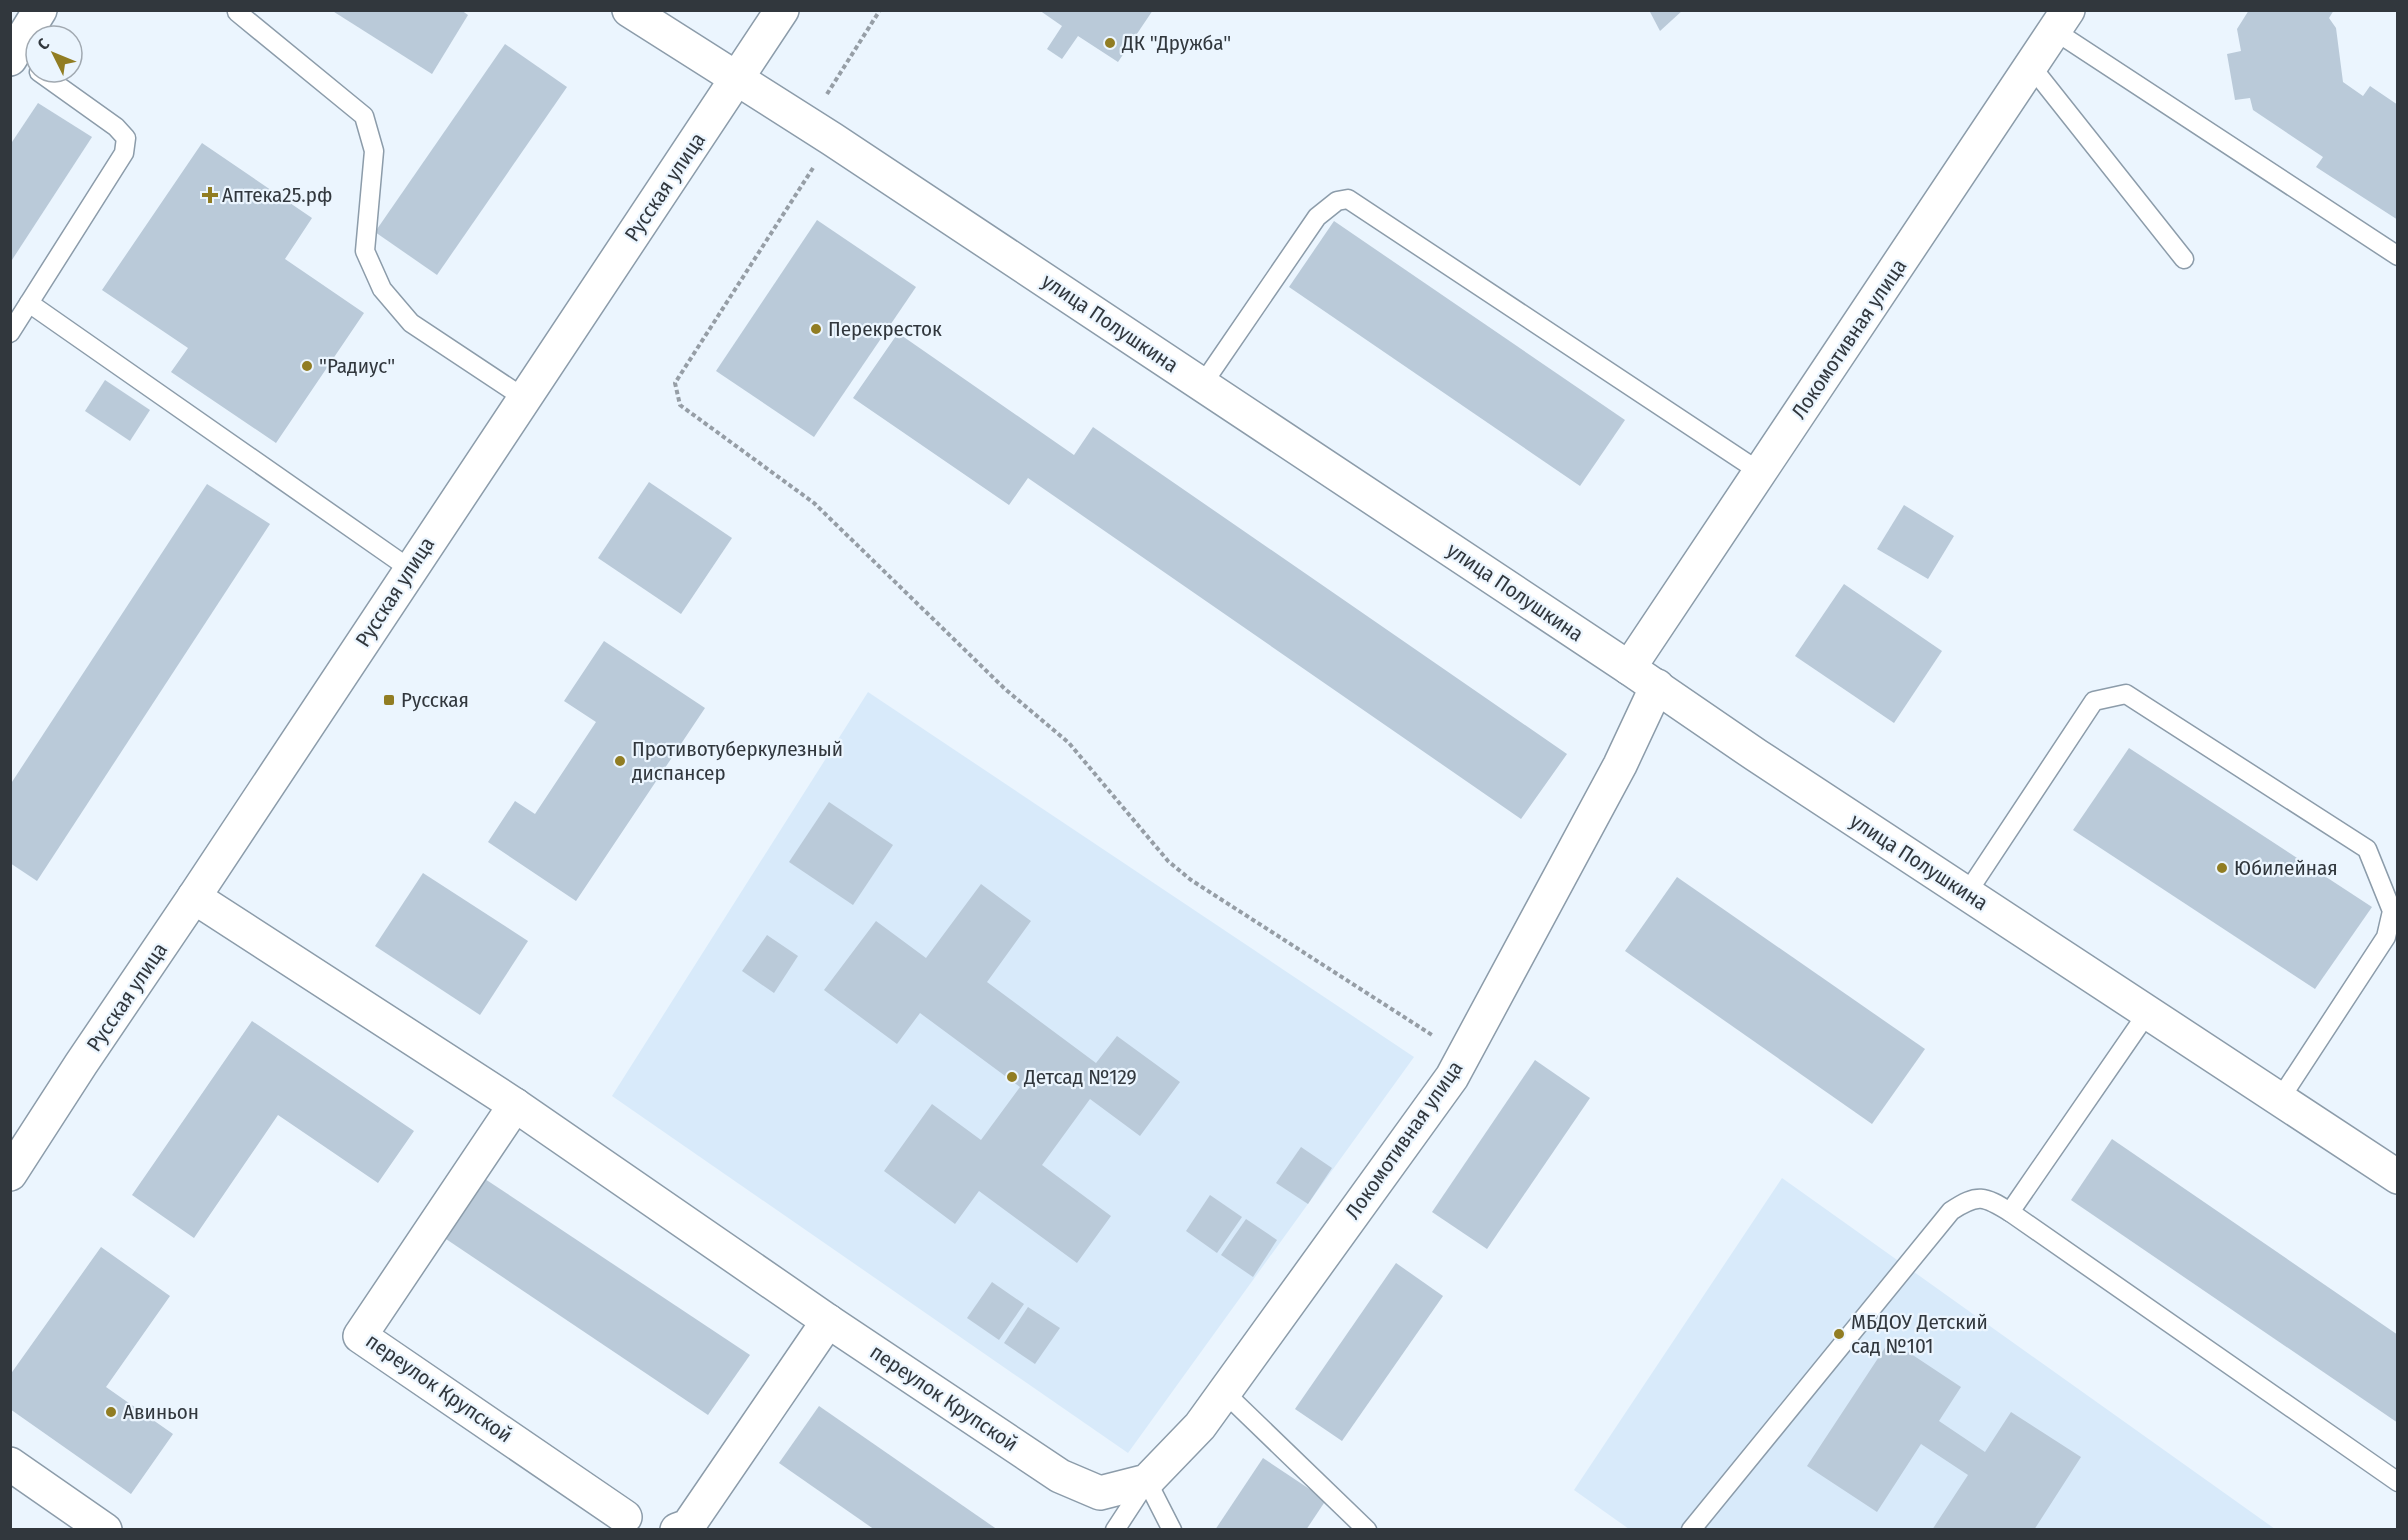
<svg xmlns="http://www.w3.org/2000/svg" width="2408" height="1540" font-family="'Fira Sans Condensed',sans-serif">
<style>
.built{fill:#d8eafa}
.building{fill:#bacad9}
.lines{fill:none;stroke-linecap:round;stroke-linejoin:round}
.lane-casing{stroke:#8c9caa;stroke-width:21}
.street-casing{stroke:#8c9caa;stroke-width:36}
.secondary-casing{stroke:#8c9caa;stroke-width:36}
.path{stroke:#969ea6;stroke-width:4;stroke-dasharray:4.5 3;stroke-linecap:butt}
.lane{stroke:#fff;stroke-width:18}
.street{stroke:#fff;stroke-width:33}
.secondary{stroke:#fff;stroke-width:33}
.poi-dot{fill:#917d23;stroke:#ebf5fe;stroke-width:2}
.labels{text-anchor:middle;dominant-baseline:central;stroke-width:4.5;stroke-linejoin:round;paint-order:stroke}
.poi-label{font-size:21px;fill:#31373d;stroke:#ebf5fe;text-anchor:start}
.street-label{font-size:21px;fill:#31373d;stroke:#ebf5fe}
</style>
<rect width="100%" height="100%" fill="#ebf5fe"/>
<g class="built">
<polygon points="868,692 1414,1057 1128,1453 612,1096"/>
<polygon points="1782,1178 2275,1529 1629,1529 1574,1490"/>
</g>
<g class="building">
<polygon points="331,10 461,10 468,15 432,74"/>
<polygon points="1039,10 1153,10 1118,62 1078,36 1062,59 1047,49 1062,26"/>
<polygon points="1649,10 1683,10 1660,31"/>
<polygon points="2249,10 2334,10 2329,18 2336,28 2343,82 2363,96 2370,86 2398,105 2398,220 2316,167 2323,157 2253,110 2250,98 2235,100 2227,54 2241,51 2237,29"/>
<polygon points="505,44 567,87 437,275 375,232"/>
<polygon points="38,103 92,137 10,263 10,145"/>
<polygon points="202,143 312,218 285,259 364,313 276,443 171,372 188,348 102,290"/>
<polygon points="817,220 916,287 814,437 716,371"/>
<polygon points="1334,221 1625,420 1580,486 1289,287"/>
<polygon points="898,333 1074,455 1093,427 1567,754 1521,819 1028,478 1009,505 853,398"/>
<polygon points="105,380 150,410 130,441 85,411"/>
<polygon points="649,482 732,538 681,614 598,558"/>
<polygon points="207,484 270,524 37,881 10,863 10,785"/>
<polygon points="1904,505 1954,536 1928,579 1877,549"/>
<polygon points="1844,584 1942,651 1894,723 1795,656"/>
<polygon points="604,641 705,708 576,901 488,842 515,801 535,814 596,722 564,701"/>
<polygon points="2129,748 2372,907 2315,989 2073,830"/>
<polygon points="829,802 893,845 853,905 789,862"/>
<polygon points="423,873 528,941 480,1015 375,946"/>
<polygon points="1677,877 1925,1049 1872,1124 1625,951"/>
<polygon points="981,884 1031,921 987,982 1096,1063 1117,1036 1180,1082 1140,1136 1090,1099 1042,1165 1111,1216 1077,1263 979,1191 955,1224 884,1171 932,1104 981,1140 1020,1087 920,1013 897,1044 824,990 876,921 926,958"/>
<polygon points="767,935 798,956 774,993 742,971"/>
<polygon points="252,1021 414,1131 378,1183 278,1115 194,1238 132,1195"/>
<polygon points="1535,1060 1590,1098 1487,1249 1432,1212"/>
<polygon points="2112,1139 2398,1335 2398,1423 2071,1200"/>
<polygon points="1301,1147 1332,1168 1308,1204 1276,1183"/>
<polygon points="485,1179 750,1355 708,1415 443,1237"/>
<polygon points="1210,1195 1242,1217 1217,1253 1186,1231"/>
<polygon points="1246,1219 1277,1240 1253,1277 1221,1255"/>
<polygon points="101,1247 170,1296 106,1387 173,1434 131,1494 10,1409 10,1375"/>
<polygon points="1396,1263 1443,1296 1342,1441 1295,1409"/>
<polygon points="992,1282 1024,1304 999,1340 967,1318"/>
<polygon points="1028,1307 1060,1328 1035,1364 1004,1343"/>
<polygon points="1890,1340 1961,1387 1939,1421 1985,1452 2011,1412 2081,1457 2034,1530 1932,1530 1968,1475 1921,1444 1877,1512 1807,1466"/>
<polygon points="819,1406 998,1530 875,1530 779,1463"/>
<polygon points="1263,1458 1326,1500 1306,1530 1215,1530"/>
</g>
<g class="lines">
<g class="lane-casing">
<g id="lane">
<polyline points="237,12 364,116 374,151 365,251 382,289 411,323 524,398"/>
<polyline points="2055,31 2398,256"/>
<polyline points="2031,66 2184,259"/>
<polyline points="29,303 410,569"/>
<polyline points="10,333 124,153 126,138 116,127 39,72"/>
<polyline points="1202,385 1317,217 1337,201 1348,199 1760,472"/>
<polyline points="1967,893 2094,701 2126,694 2367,849 2392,911 2386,937 2280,1099"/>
<polyline points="2010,1212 2148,1012"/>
<polyline points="1224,1392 1367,1530"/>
<polyline points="1115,1530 1147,1481 1172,1530"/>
<path d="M1691,1530l260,-319c27,-18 33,-15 59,1l388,270"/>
</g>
</g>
<g class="street-casing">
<g id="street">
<polyline points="629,10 832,139 1629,668 1756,755 2398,1177"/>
<polyline points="10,59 40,10"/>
<polyline points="1629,668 2068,10"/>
<polyline points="194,897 515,1105 828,1321 1060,1476 1100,1493 1147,1481 1200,1426 1452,1077 1620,765 1657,686"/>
<polyline points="515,1105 360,1336 625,1517"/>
<polyline points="677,1530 688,1526 828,1321"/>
</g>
</g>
<g class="secondary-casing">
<g id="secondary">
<polyline points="10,1174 81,1064 194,897 782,10"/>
<polyline points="10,1464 105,1530"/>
</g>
</g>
<g class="path">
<polyline points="827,94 880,10"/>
<polyline points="813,168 675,383 680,405 814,503 1005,689 1069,743 1168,861 1191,880 1432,1035"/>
</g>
<use href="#lane" class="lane"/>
<use href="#street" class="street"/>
<use href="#secondary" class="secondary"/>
</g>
<g class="poi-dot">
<circle cx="1110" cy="43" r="6"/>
<path d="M207 186h6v6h6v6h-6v6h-6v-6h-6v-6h6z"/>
<circle cx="816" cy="329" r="6"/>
<circle cx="307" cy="366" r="6"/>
<rect x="383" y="694" width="12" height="12" rx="3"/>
<circle cx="620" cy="761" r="6"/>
<circle cx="2222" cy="868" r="6"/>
<circle cx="1012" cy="1077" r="6"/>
<circle cx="1839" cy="1334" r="6"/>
<circle cx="111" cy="1412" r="6"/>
</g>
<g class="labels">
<g class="poi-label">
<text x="1122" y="43">ДК "Дружба"</text>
<text x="222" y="195">Аптека25.рф</text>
<text x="828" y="329">Перекресток</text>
<text x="319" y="366">"Радиус"</text>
<text x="401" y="700">Русская</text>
<text x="632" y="749">Противотуберкулезный<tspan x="632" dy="24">диспансер</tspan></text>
<text x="2234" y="868">Юбилейная</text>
<text x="1024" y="1077">Детсад №129</text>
<text x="1851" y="1322">МБДОУ Детский<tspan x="1851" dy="24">сад №101</tspan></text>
<text x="123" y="1412">Авиньон</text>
</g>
<g class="street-label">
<text transform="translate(665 187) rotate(-56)">Русская улица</text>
<text transform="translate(1110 323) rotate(34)">улица Полушкина</text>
<text transform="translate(1849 339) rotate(-56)">Локомотивная улица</text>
<text transform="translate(395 592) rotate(-57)">Русская улица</text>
<text transform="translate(1515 592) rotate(34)">улица Полушкина</text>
<text transform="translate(1919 862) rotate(33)">улица Полушкина</text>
<text transform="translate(127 997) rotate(-56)">Русская улица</text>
<text transform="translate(1404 1140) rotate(-55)">Локомотивная улица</text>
<text transform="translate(439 1388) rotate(35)">переулок Крупской</text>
<text transform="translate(944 1398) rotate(34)">переулок Крупской</text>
</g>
</g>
<rect width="2408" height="1540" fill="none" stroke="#31373d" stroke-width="24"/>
<g transform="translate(54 54) rotate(313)"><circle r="28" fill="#ebf5fe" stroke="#a1a9b1" stroke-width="1.5"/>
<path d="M0-4.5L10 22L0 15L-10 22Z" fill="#917d23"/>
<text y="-9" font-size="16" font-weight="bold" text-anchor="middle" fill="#31373d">С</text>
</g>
</svg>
